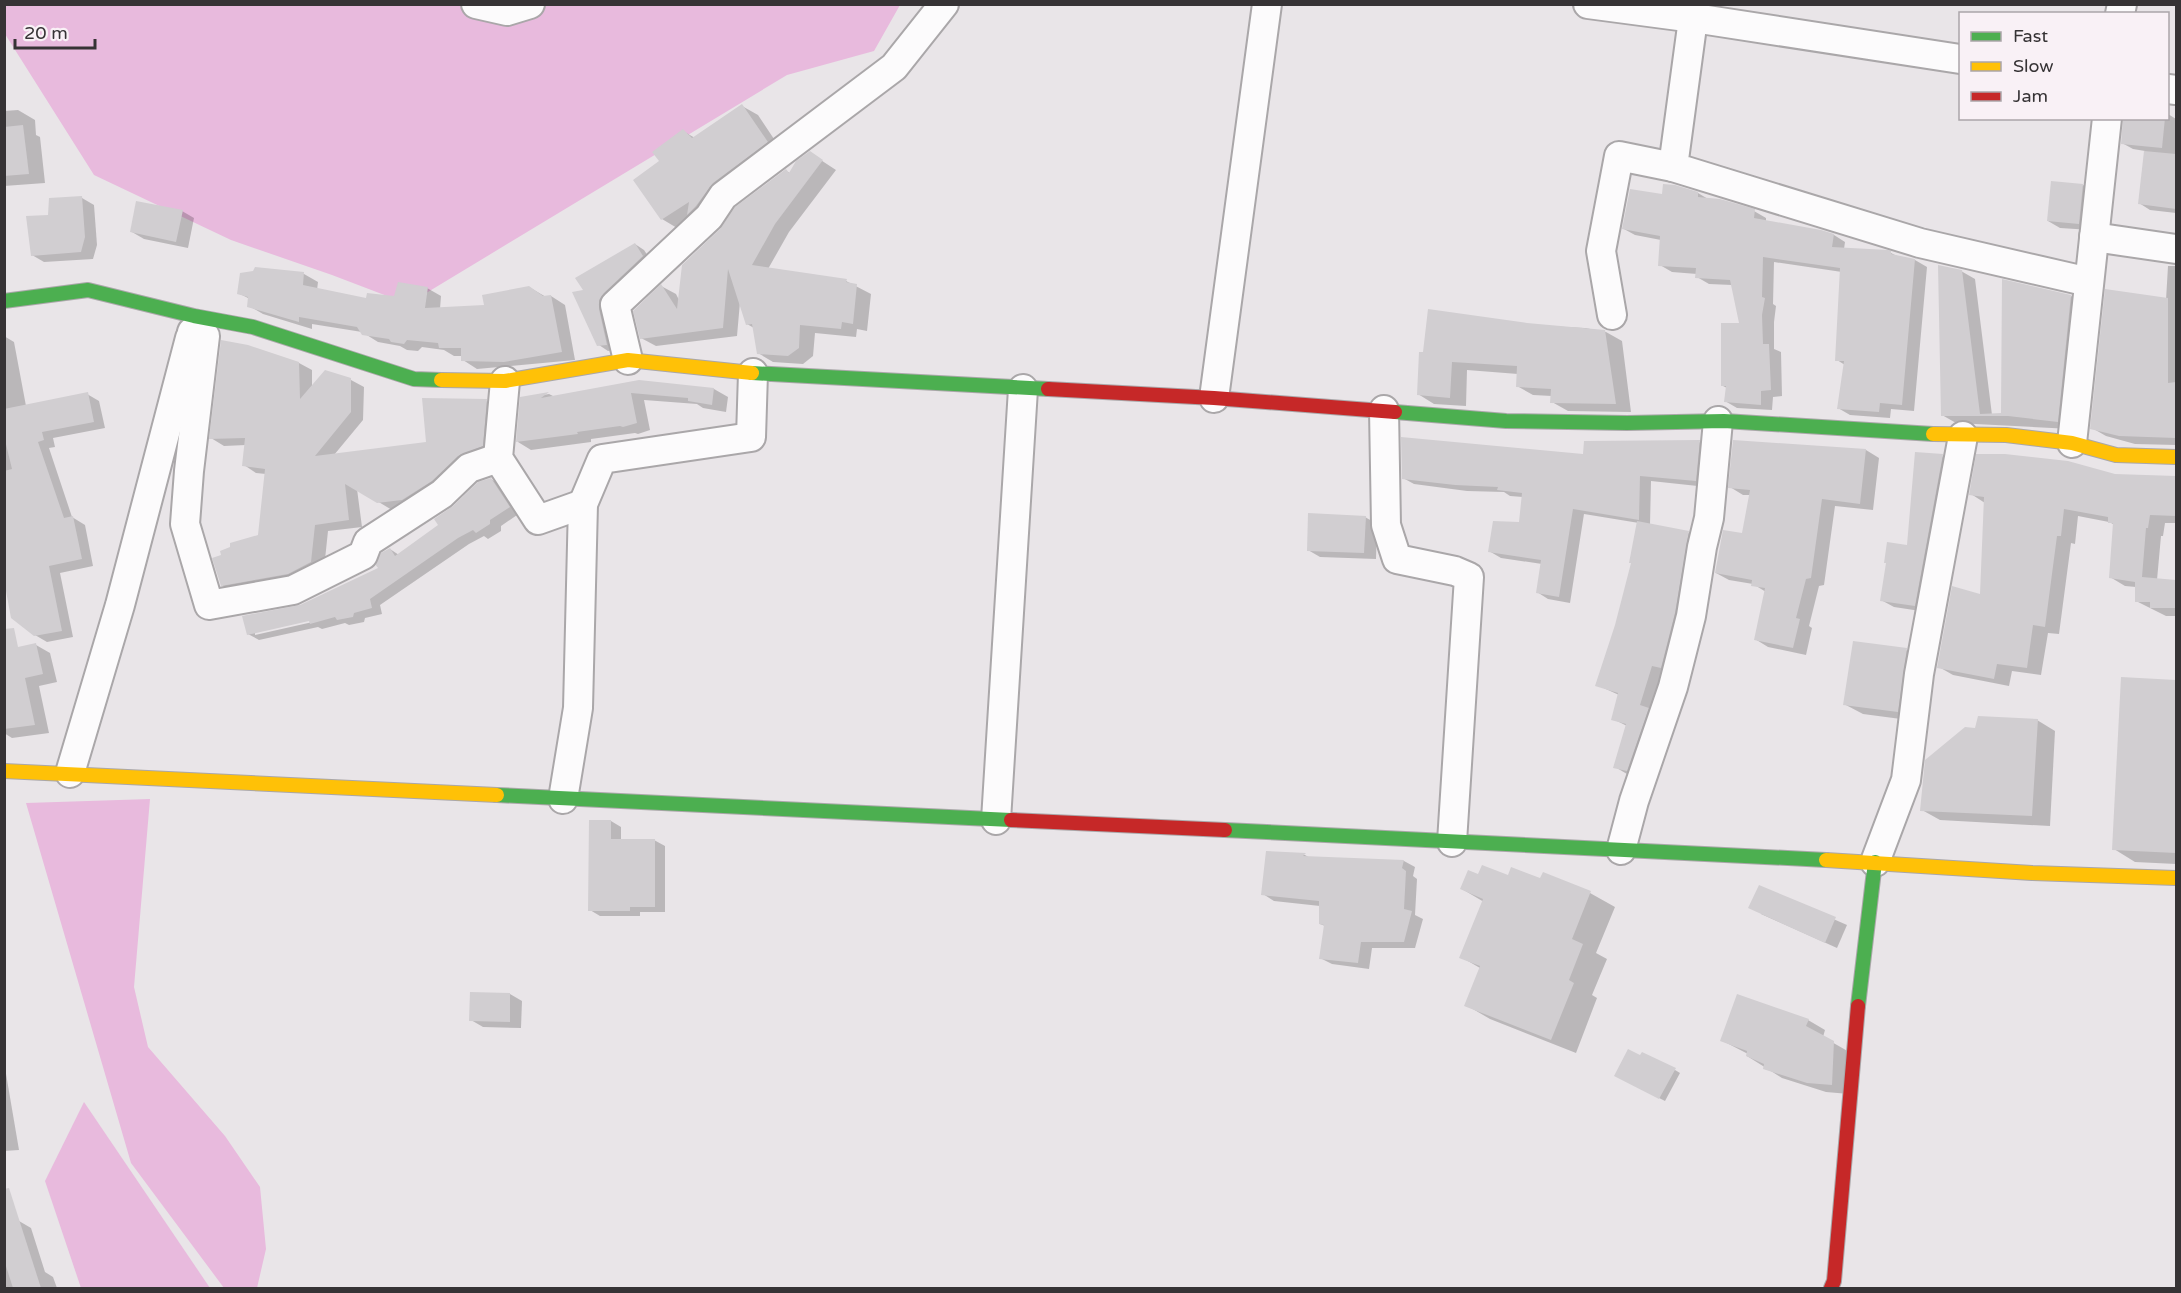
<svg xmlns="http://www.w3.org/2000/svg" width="2181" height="1293" font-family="'Varela Round',sans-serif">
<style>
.forest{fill:#e8badd}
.shadow{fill:#0003;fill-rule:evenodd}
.building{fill:#d1ced1}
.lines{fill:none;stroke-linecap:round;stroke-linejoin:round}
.street-casing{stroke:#aaa7a9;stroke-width:32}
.fast-casing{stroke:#aaa7a9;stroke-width:16}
.slow-casing{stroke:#aaa7a9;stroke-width:16}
.jam-casing{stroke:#aaa7a9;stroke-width:16}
.street{stroke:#fcfbfc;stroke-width:28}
.fast{stroke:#4caf50;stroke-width:14}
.slow{stroke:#ffc107;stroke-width:14}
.jam{stroke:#c62828;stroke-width:14}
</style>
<rect width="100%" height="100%" fill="#e9e5e8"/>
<g class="forest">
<polygon points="5,4 900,5 874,51 787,75 408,304 332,275 231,240 94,175 5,34"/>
<polygon points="150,799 134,987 148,1047 225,1136 260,1187 266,1249 257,1288 224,1288 131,1163 26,803"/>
<polygon points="84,1102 210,1288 81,1288 45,1181"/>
</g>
<g class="shadow">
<polygon points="742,106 758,115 782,151 677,228 662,219 661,162 683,131 695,138"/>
<polygon points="18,110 35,120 36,135 40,137 45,183 4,186 4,111"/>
<polygon points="2168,114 2176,119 2176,213 2150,210 2139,203 2145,151 2133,149 2122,143 2125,118 2168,118"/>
<polygon points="810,153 836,170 789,232 768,269 846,281 871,294 867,331 857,329 856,337 815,333 813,356 803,364 773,362 758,353 754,328 747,324 740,302 737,336 656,346 641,338 661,286 676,294 679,300 786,171 790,173"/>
<polygon points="2083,185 2095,192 2091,230 2060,228 2048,221"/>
<polygon points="1698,193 1708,199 1754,211 1766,218 1766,222 1834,235 1845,242 1844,249 1891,253 1897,256 1915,260 1927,267 1914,411 1891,409 1890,418 1850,415 1838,408 1845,365 1837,360 1842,272 1774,262 1773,304 1776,306 1774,322 1774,349 1781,352 1782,396 1773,397 1772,410 1737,408 1725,401 1727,388 1723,386 1741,325 1732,285 1709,284 1697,277 1697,274 1672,272 1660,265 1661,240 1635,235 1624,229 1664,196"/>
<polygon points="82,198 94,205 97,245 93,259 44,262 32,255 49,216"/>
<polygon points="182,211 194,218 188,248 144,239 132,232"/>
<polygon points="635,244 644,250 652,262 613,298 616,349 608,351 599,345 585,291"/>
<polygon points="2168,266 2176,266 2176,445 2135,444 2106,436 2092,428 2166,300"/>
<polygon points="256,269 304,274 318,282 317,290 368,300 395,297 427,288 441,296 440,309 486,307 529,287 546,297 551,296 565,305 575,360 477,369 463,360 463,356 454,356 444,350 422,347 418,351 407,350 400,346 378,342 362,332 312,324 312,329 263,314 249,306 250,299 238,293"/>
<polygon points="1961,271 1975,279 1992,415 2002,414 2071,296 2084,304 2071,429 1956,423 1942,415"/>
<polygon points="1527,325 1585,328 1606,332 1622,341 1631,412 1568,411 1552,402 1552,396 1533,395 1517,386 1518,374 1467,370 1466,406 1434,404 1418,394 1420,354"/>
<polygon points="4,336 14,342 26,406 87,394 99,401 105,428 53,438 55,447 49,448 72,517 85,525 93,566 60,573 73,637 47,642 35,635 7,588 4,586"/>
<polygon points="299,363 312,370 312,388 351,380 364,387 363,420 334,455 427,443 486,401 499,408 495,453 392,510 357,489 362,527 328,531 324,569 235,593 222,585 223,555 259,537 266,474 256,473 244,465 246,445 224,446 211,438"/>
<polygon points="639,382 714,389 728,397 726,412 703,408 697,404 644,400 650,430 638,434 635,433 591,439 591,442 531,450 518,442 521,399 549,394 555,397"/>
<polygon points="1699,442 1710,448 1707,487 1651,481 1650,525 1688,533 1700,539 1638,777 1627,774 1615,767 1627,726 1613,719 1619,695 1597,685 1616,625 1633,563 1639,523 1584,514 1570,603 1548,599 1537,592 1542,564 1501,558 1489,551 1521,523 1523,497 1510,496 1504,492 1467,491 1414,484 1403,478"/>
<polygon points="1866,450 1879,458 1873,510 1835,506 1824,585 1819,586 1809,626 1812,628 1806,655 1768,647 1755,639 1766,592 1753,584 1729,580 1716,573 1743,534 1750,495 1743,495 1730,487"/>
<polygon points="1943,455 1954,462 1927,612 1894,607 1881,600 1908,547"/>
<polygon points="2115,475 2176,477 2176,523 2165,523 2163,536 2161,536 2157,580 2176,581 2176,616 2166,616 2136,601 2136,587 2125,586 2110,577 2115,525 2109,522 2078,516 2075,544 2071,543 2059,634 2048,633 2041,675 2012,671 2009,686 1953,675 1939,667 1981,596 1985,503 1971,494"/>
<path d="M491,479l11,7 18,27 -19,13v5l-13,8 -4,-3 -15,8 -89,61 2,9 -17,4 -1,4 -15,3 -4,-2 -23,6 -4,-2 -59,13 -11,-6 132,-66 10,-19 9,6 41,-30zM316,618l1,3 -62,14v-3z"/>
<polygon points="1365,517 1377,524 1376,559 1320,557 1308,550"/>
<polygon points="36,645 50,653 57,682 39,686 49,733 12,738 4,733 4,652"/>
<polygon points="1906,650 1925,660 1916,721 1863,714 1844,704"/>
<polygon points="2123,679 2176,682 2176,864 2135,862 2114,849"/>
<polygon points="2037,720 2055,731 2050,826 1940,820 1922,810 1977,729"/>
<polygon points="611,821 621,827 621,840 654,840 665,846 665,912 640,912 640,916 600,916 590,910"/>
<polygon points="1267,853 1305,855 1310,858 1404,861 1415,867 1413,876 1417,879 1415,915 1423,919 1415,948 1372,948 1369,969 1332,964 1320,958 1325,926 1320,924 1320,906 1274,901 1263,894"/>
<polygon points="1543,874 1590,893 1615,907 1596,953 1607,959 1592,995 1597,998 1576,1053 1490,1019 1466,1005 1480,968 1461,957 1484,902 1462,889 1478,876 1541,880"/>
<polygon points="1760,887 1847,925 1837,948 1761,914"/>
<polygon points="510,994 522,1001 521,1028 483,1027 471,1020"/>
<polygon points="1808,1020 1825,1030 1823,1037 1851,1053 1849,1094 1826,1092 1782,1078 1747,1056 1748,1054 1721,1040"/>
<polygon points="4,1062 19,1150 4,1151"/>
<polygon points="1675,1070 1680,1073 1665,1101 1616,1076"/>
<polygon points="19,1221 31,1228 45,1272 53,1277 57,1288 4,1288 4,1228"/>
</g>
<g class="building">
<polygon points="742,104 768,142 713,183 696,206 687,215 689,202 661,220 633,180 659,161 652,152 683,129 692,138"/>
<polygon points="2123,118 2165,118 2162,148 2121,144"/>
<polygon points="23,125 29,174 4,176 4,127"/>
<polygon points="810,151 823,160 775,224 752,265 847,279 846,282 857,284 853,324 842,322 841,329 800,325 799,348 788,356 757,354 752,324 746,325 728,269 723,328 640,339 633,311 661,284 677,309 682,265 720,229 735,207 786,169 789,173 796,161"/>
<polygon points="2144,151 2176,154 2176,209 2138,204"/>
<polygon points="2051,181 2083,184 2079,224 2047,221"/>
<polygon points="1663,184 1675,185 1698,192 1698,197 1720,199 1755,209 1754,218 1821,230 1834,234 1832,247 1888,250 1891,251 1891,254 1915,259 1902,405 1880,403 1879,412 1837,409 1844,361 1835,361 1840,268 1763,257 1762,297 1765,298 1762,315 1763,344 1769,344 1771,390 1761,391 1761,405 1724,402 1726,386 1721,386 1721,323 1739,323 1730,280 1695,278 1696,268 1658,266 1660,236 1622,229 1630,189 1662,194"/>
<polygon points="82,196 85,237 81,252 31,256 26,216 48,215 49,198"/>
<polygon points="136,201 183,210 176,242 130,232"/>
<polygon points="635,243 643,256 604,293 599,300 599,309 607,345 597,346 572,292 583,290 575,278"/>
<polygon points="1938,265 1962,270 1980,414 2001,413 2002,279 2071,295 2058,422 2008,416 1941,416"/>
<polygon points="255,267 304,272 303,285 366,298 367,293 394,296 398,282 428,287 425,308 484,305 482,295 529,286 543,296 551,295 562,352 504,362 461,361 461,348 439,348 438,343 407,340 404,344 391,342 389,339 362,335 357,327 299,317 299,322 247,307 248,297 237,294 240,273 253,271"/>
<polygon points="2105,289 2168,298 2168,383 2176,382 2176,438 2119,436 2090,429"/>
<polygon points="1428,309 1527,323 1605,330 1616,404 1550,403 1551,389 1516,387 1517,366 1452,362 1450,398 1417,395 1419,352 1423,352"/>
<polygon points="221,340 248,345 299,362 300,399 325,370 351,378 351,412 315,456 426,442 422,398 487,399 483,446 458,456 432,481 402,500 377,503 345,484 349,520 315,525 311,562 288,574 221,586 212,558 221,555 220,551 230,547 230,543 258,535 265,469 242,466 245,438 209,439"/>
<polygon points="639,380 714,388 712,405 688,401 688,398 631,393 637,423 623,427 620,426 577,432 578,434 516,442 520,397 549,392 541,398"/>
<polygon points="88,392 94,422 42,432 44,440 38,442 64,518 73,516 82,559 49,566 62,631 34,636 11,618 4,580 4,471 12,469 4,436 4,409"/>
<polygon points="1401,437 1583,454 1584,441 1700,440 1696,481 1640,476 1639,520 1573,509 1559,597 1536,593 1541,560 1488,552 1493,521 1519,522 1522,493 1497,490 1498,487 1455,485 1402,479"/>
<polygon points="1733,440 1866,449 1860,504 1822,499 1811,578 1806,579 1796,618 1800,619 1793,648 1754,640 1765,588 1751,586 1752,580 1715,573 1723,530 1742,533 1750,490 1728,488"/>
<polygon points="1915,452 1943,454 1915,606 1880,601 1886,563 1884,563 1887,542 1907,545"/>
<polygon points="1976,454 2005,454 2068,461 2115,474 2176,476 2176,516 2150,515 2148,528 2146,528 2142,577 2176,580 2176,608 2150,608 2150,602 2135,602 2135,582 2109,578 2113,523 2108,523 2108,517 2064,509 2061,536 2057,536 2045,627 2033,625 2027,668 1997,664 1994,679 1937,668 1952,586 1980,594 1984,497 1969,495"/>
<polygon points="491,478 510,507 490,520 490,524 476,533 473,530 458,538 370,599 372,608 354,613 353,617 337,620 335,617 310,624 309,621 247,635 242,616 300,605 378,568 375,564 381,553 390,548 395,556 438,525 434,519 453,506 478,482"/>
<polygon points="1308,513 1366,516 1364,553 1307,551"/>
<polygon points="1637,521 1689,531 1675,613 1661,668 1652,666 1640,705 1649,708 1627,771 1613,768 1626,724 1611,720 1618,693 1595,686 1615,625 1631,563 1629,563"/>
<polygon points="14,628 18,647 36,643 43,674 25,678 35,725 4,729 4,629"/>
<polygon points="1853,641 1907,648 1898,712 1843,705"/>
<polygon points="2121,677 2176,680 2176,853 2112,850"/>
<polygon points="1978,716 2038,719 2032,816 1920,811 1925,760 1965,727 1975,728"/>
<polygon points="589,820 611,820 611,839 655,839 655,907 630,907 630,911 588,911"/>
<polygon points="1266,851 1306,853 1303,856 1404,860 1402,868 1406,871 1404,909 1412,911 1404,942 1361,942 1358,963 1319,959 1324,925 1319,924 1319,901 1261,895"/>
<polygon points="1482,865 1508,875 1511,867 1540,878 1543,872 1591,891 1572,939 1583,944 1569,980 1574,983 1551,1040 1464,1006 1480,966 1459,958 1483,899 1460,889 1468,870 1478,874"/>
<polygon points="1759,885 1836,917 1825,943 1748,908"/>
<polygon points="470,992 510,993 510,1022 469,1021"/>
<polygon points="1737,994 1809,1019 1806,1026 1834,1041 1832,1085 1807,1083 1763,1069 1764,1064 1746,1056 1747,1051 1720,1041"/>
<polygon points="1628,1049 1640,1055 1642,1052 1676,1068 1659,1099 1614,1076"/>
<polygon points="9,1188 41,1288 13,1288 4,1260 4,1189"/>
</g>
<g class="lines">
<g class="street-casing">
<g id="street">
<polyline points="476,4 507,11 530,4"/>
<polyline points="1588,4 1694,18 1960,59"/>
<polyline points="1695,4 1673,167 1920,243 2089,282"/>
<polyline points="2120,14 2122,4"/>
<polyline points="2168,89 2176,90"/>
<polyline points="2094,237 2176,249"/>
<polyline points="1612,315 1601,251 1619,156 1673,167"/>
<polyline points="192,332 205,336 189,471 185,524 209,605 293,590 363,555 368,542 442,494 469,468 498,458"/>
<polyline points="628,360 615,305 709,217 723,196 894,67 944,4"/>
<polyline points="505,381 498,458 538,520 583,504"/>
<polyline points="1214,398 1267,4"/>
<polyline points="1384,410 1386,525 1397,559 1455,571 1469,577 1452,842"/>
<polyline points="2072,443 2107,118"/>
<polyline points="70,773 120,605 190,338"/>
<polyline points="563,799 578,708 583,504 602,459 751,437 753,373"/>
<polyline points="996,820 1023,389"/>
<polyline points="1621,850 1634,801 1673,687 1691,616 1702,547 1709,518 1718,421"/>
<polyline points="1875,862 1906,780 1919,674 1963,436"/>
</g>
</g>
<g class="fast-casing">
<g id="fast">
<polyline points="4,301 88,290 194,316 253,327 414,379 441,380"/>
<polyline points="752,373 1048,389"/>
<polyline points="1395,412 1506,421 1627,423 1724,421 1933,434"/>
<polyline points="497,795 1011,820"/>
<polyline points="1225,830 1826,860"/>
<polyline points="1858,1006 1875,862"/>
</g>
</g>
<g class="slow-casing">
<g id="slow">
<polyline points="441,380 505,381 628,360 752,373"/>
<polyline points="1933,434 2006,435 2072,443 2116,455 2176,457"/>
<polyline points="4,771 497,795"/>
<polyline points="1826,860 2032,873 2176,878"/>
</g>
</g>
<g class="jam-casing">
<g id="jam">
<polyline points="1048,389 1214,398 1395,412"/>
<polyline points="1011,820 1225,830"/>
<polyline points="1831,1288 1834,1281 1858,1006"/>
</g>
</g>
<use href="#street" class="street"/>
<use href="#fast" class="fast"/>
<use href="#slow" class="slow"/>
<use href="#jam" class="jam"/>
</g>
<rect width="2181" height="1293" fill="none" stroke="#363335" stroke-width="12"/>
<rect x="1959" y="12" width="210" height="108" fill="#f9f1f6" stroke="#aba5a9" stroke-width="1.5"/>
<rect x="1971" y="32" width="30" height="9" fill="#4caf50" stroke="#aba5a9" stroke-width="1.5"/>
<text x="2013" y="42" font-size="18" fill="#363335">Fast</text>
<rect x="1971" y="62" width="30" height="9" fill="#ffc107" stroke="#aba5a9" stroke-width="1.5"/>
<text x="2013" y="72" font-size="18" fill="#363335">Slow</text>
<rect x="1971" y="92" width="30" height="9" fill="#c62828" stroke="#aba5a9" stroke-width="1.5"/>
<text x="2013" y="102" font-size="18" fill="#363335">Jam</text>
<path d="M15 39v9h80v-9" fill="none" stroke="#363335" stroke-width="3"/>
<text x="24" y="39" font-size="18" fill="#363335" stroke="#f9f1f6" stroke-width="4.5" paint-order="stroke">20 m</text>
</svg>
